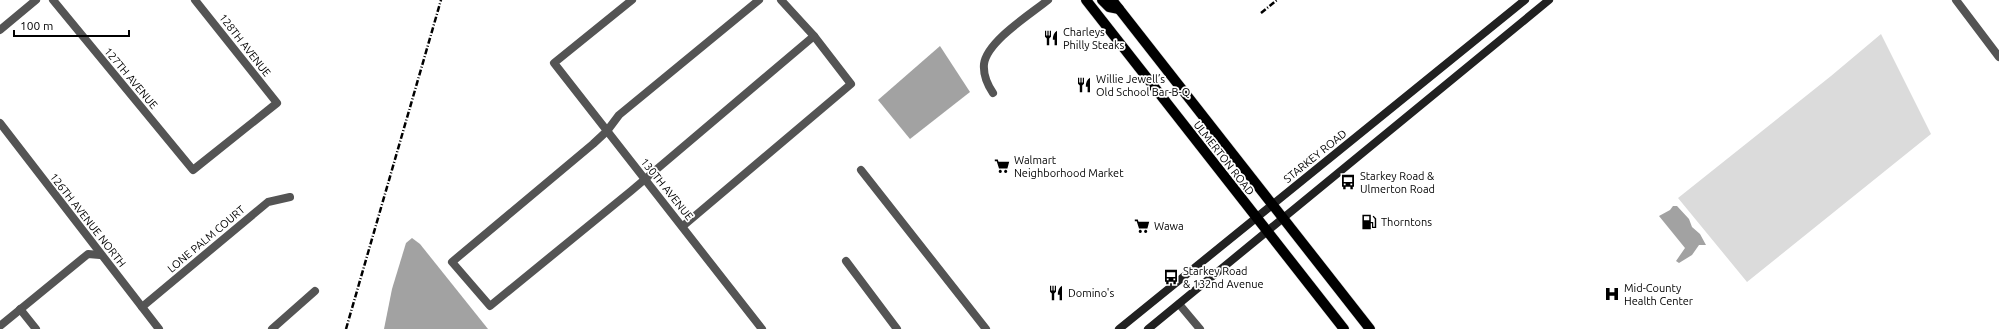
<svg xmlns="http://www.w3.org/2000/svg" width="1999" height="329" font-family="Ubuntu,sans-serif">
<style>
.green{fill:#dbdbdb}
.water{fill:#a2a2a2}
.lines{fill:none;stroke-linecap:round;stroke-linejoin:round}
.primary-casing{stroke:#dbdbdb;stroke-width:11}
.minor{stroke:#545454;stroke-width:8}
.secondary{stroke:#212121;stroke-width:8}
.primary{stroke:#000;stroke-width:10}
.rail{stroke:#000;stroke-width:2.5;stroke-dasharray:6 2 1 2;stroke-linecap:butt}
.labels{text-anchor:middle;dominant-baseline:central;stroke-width:3.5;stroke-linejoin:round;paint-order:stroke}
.poi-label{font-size:11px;fill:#000;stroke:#fff;text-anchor:start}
.street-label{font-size:11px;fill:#000;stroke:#fff}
</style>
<rect width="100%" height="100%" fill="#fff"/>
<polygon class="green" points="1881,34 1931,134 1747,282 1678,198 1831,76"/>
<g class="water">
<polygon points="940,46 970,92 910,139 878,100"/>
<polygon points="1673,206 1677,206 1689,219 1692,227 1700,234 1706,245 1699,245 1692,255 1679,263 1676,261 1685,248 1659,216 1670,210"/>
<polygon points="412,238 420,244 488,329 384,329 392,289 406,243"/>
</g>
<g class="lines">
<g class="primary-casing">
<g id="primary">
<polyline points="1086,0 1344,329"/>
<polyline points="1102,0 1109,7 1119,9"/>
<polyline points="1112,0 1370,329"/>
</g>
</g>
<g class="minor">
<polyline points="53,0 193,170 277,103 195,0"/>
<polyline points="632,0 554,63 762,329"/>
<polyline points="759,0 619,115 607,131 593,144 452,262 490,306 631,191 814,36"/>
<polyline points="1956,0 1999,57"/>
<polyline points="0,30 36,0"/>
<path d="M993,93c-6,-9 -10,-18 -9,-29 3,-23 47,-50 64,-64"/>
<polyline points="0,123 159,329"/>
<polyline points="861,170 986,329"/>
<polyline points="683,226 851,84 814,36 781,0"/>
<polyline points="846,261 897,329"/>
<polyline points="1179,304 1200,329"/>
<polyline points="142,307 268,202 290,197"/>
<polyline points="20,309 36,329"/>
<polyline points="0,326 88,254 100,255"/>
<polyline points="272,329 315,291"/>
</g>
<g class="secondary">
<polyline points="1119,329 1525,0"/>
<polyline points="1148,329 1549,0"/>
</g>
<use href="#primary" class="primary"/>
<g class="rail">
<polyline points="1261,13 1277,0"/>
<polyline points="346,329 441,0"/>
</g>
</g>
<defs>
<g id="restaurant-bare" transform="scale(1.2)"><path d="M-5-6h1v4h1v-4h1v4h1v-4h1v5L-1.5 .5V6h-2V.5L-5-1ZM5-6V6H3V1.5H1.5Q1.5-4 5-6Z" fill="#000" stroke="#fff" stroke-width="2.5" paint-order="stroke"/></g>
<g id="supermarket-bare" transform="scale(1.2)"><path d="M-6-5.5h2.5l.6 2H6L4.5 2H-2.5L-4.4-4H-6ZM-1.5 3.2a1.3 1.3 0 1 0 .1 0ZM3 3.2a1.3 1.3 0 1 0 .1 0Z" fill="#000" stroke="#fff" stroke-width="2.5" paint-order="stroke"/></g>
<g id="bus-bare" transform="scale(1.2)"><path d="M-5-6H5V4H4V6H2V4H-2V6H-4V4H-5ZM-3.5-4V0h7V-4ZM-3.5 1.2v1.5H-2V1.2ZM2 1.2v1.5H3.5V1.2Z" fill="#000" stroke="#fff" stroke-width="2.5" paint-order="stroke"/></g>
<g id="fuel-bare" transform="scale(1.2)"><path d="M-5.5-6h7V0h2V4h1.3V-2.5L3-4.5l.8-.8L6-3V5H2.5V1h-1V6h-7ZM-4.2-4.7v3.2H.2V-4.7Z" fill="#000" stroke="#fff" stroke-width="2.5" paint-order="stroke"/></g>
<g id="hospital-bare" transform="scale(1.2)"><path d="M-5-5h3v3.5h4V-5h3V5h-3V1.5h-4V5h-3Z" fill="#000" stroke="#fff" stroke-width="2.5" paint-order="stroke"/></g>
</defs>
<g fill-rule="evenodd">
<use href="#restaurant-bare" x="1051" y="38"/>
<use href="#restaurant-bare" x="1084" y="85"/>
<use href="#supermarket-bare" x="1002" y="166"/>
<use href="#bus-bare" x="1348" y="182"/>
<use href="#fuel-bare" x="1369" y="222"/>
<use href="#supermarket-bare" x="1142" y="226"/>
<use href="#bus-bare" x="1171" y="277"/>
<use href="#restaurant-bare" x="1056" y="293"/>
<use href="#hospital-bare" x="1612" y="294"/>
</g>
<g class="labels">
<g class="poi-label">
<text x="1063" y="32">Charleys<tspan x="1063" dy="13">Philly Steaks</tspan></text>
<text x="1096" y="79">Willie Jewell’s<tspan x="1096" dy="13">Old School Bar-B-Q</tspan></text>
<text x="1014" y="160">Walmart<tspan x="1014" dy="13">Neighborhood Market</tspan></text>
<text x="1360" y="176">Starkey Road &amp;<tspan x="1360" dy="13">Ulmerton Road</tspan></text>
<text x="1381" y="222">Thorntons</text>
<text x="1154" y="226">Wawa</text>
<text x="1183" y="271">Starkey Road<tspan x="1183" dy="13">&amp; 132nd Avenue</tspan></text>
<text x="1624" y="288">Mid-County<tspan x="1624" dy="13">Health Center</tspan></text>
<text x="1068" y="293">Domino's</text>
</g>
<g class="street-label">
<text transform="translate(245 45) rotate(52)">128TH AVENUE</text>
<text transform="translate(131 78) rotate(50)">127TH AVENUE</text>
<text transform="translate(1315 156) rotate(-39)">STARKEY ROAD</text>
<text transform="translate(1224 158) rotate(52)">ULMERTON ROAD</text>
<text transform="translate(667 189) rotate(51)">130TH AVENUE</text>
<text transform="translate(88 220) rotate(52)">126TH AVENUE NORTH</text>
<text transform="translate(206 239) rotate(-40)">LONE PALM COURT</text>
</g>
</g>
<path d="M14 30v6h115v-6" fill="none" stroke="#000000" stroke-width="2"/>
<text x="20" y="30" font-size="12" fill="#000000" stroke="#ffffff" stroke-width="3" paint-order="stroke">100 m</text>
</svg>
